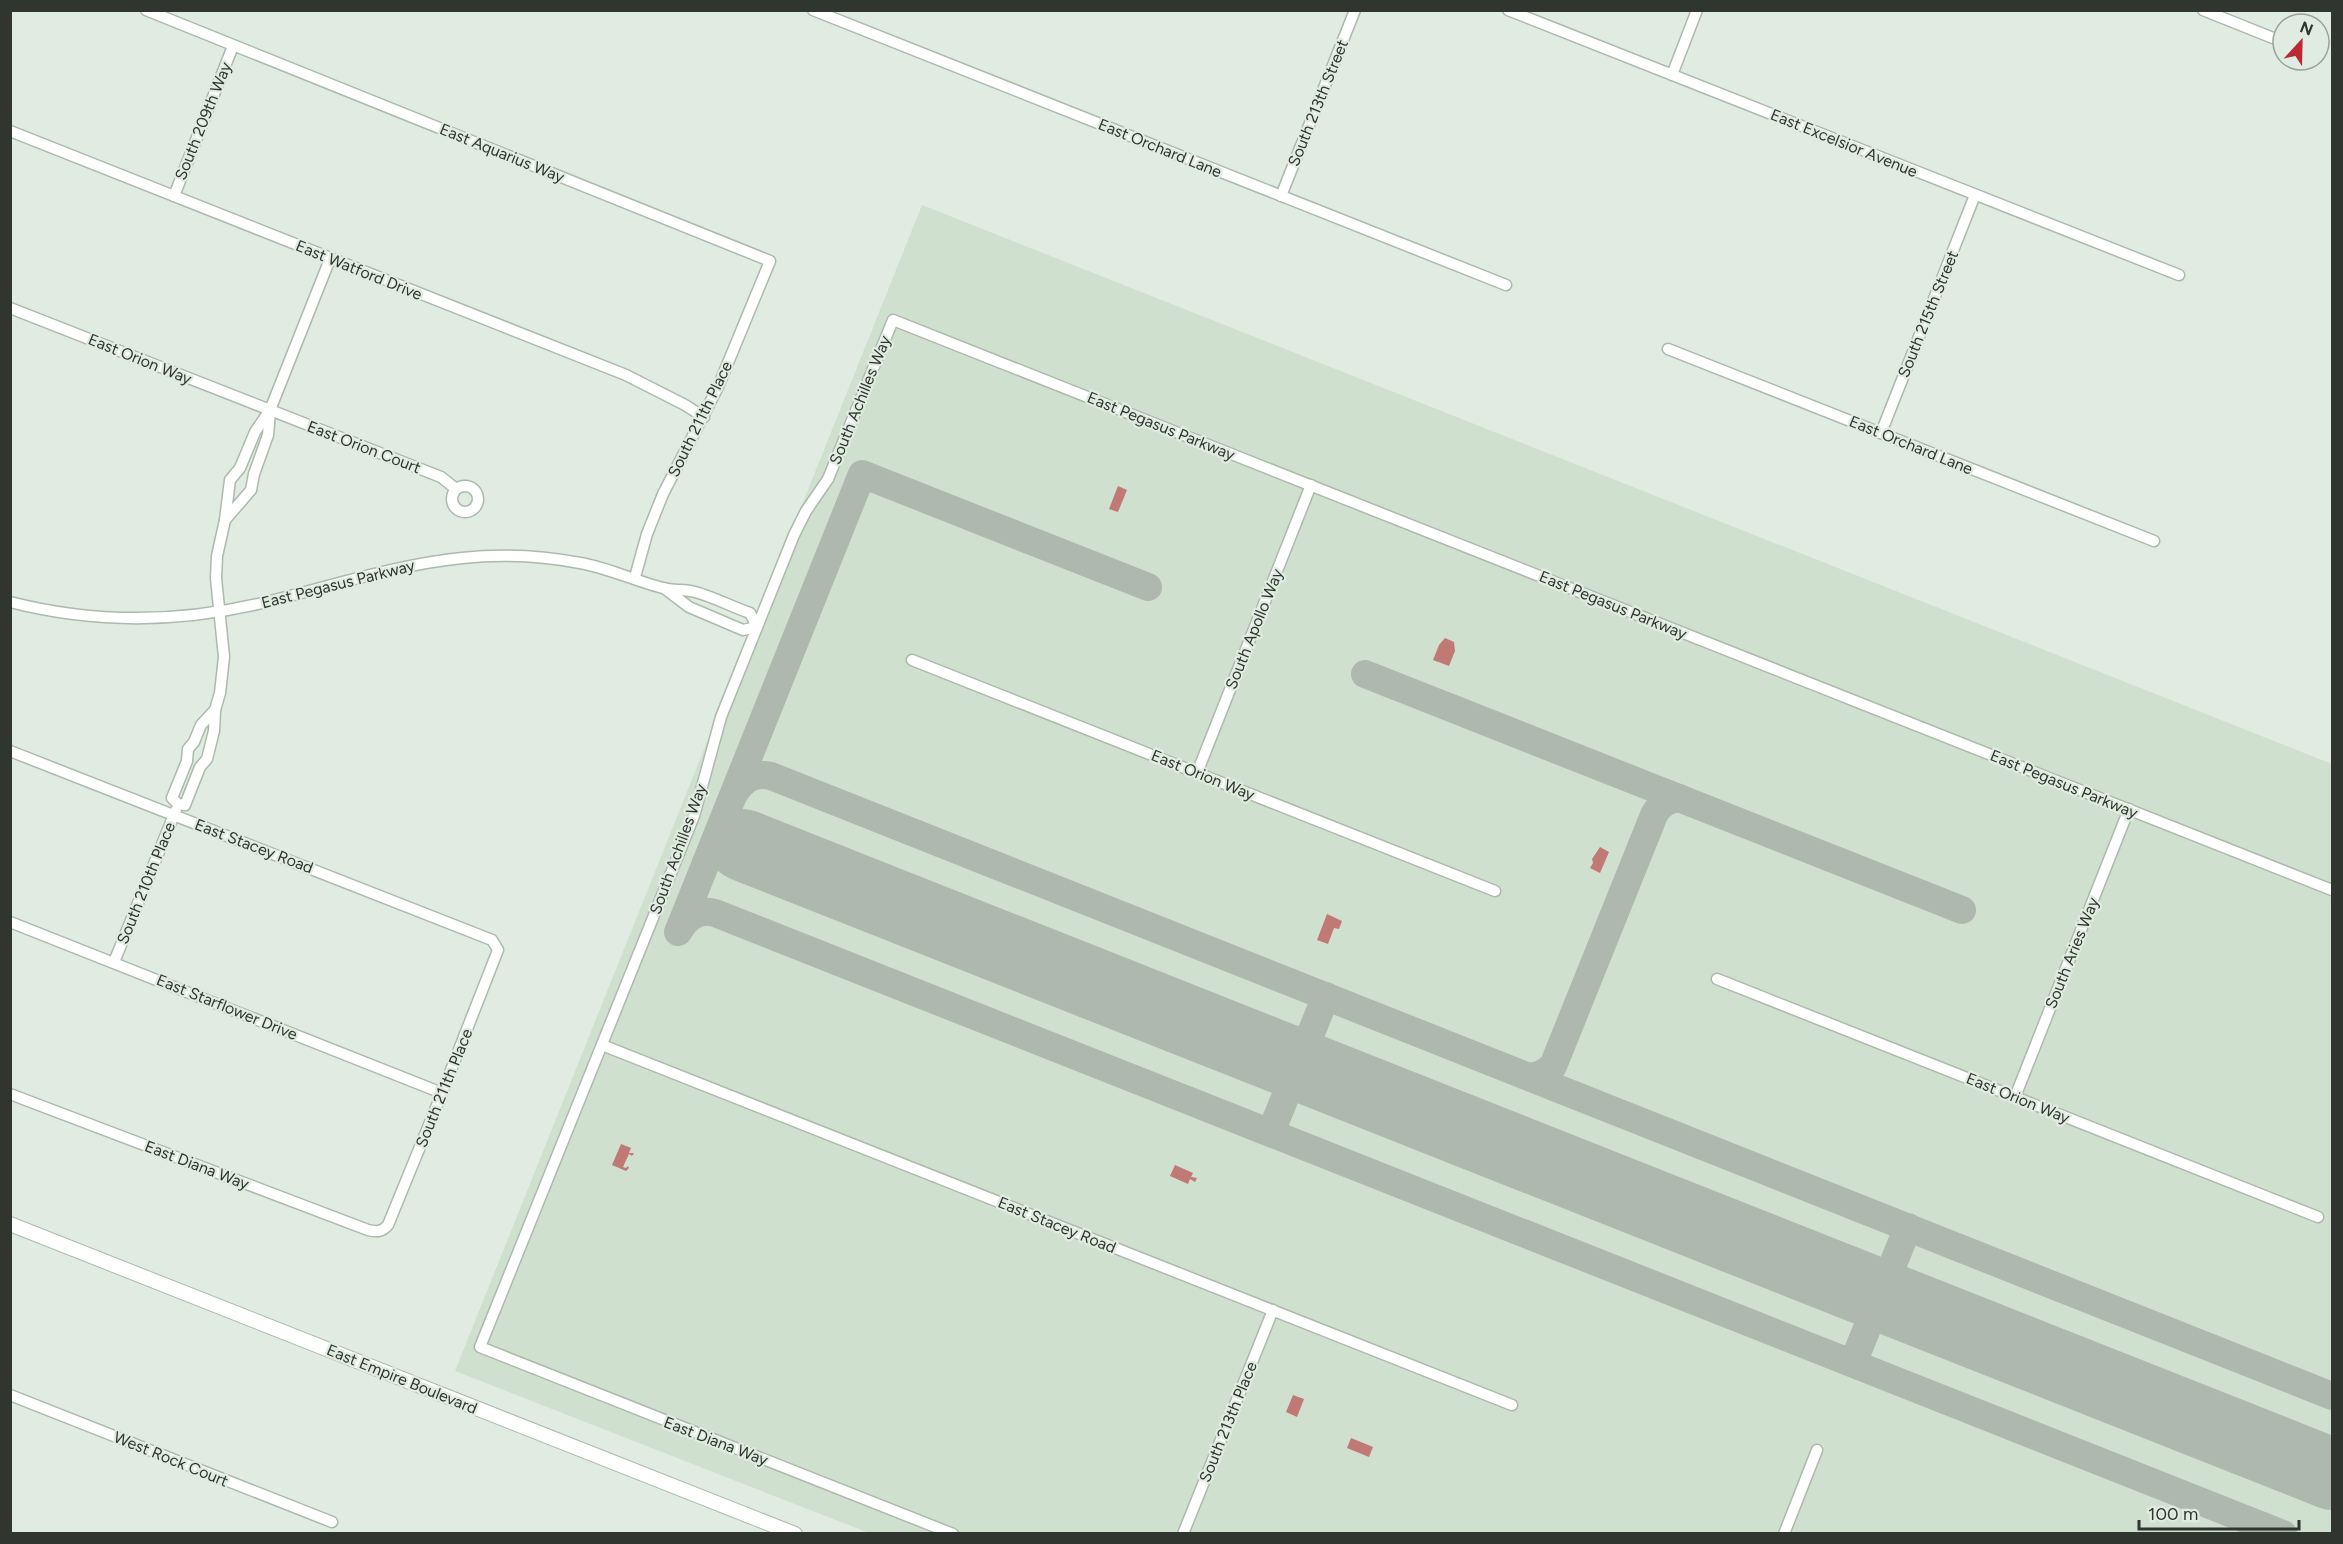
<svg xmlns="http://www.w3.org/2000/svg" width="2343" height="1544" font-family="Figtree,sans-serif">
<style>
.built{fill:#cfe0cf}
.water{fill:#c17976}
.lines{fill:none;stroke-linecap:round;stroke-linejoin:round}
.taxiway{stroke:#aeb8ae;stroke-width:28}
.runway{stroke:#aeb8ae;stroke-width:72}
.street-casing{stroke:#aeb9ae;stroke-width:13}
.secondary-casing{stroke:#aeb9ae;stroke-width:16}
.street{stroke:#fff;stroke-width:10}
.secondary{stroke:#fff;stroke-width:14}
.labels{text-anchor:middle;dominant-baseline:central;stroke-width:4.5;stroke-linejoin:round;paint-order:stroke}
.street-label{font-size:16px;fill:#303530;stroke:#e0ece1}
</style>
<rect width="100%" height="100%" fill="#e0ece1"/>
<polygon class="built" points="922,205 2332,764 2332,1533 869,1533 455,1371"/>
<g class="water">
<polygon points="1118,486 1127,490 1118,512 1109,509"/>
<polygon points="1445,638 1454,642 1455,651 1449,666 1433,660 1439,645"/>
<polygon points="1600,847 1609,852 1600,873 1590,868 1593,863 1592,859"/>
<polygon points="1327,914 1342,921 1339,929 1334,928 1328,944 1317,940"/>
<polygon points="621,1144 631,1148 629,1153 634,1153 632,1156 629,1154 623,1167 626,1168 628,1166 629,1168 626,1171 612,1165"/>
<polygon points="1175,1165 1193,1173 1191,1177 1197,1178 1195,1182 1190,1179 1188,1184 1170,1176"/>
<polygon points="1293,1395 1304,1399 1297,1417 1286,1412"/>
<polygon points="1351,1438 1373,1447 1369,1457 1347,1448"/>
</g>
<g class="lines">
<g class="taxiway">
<polyline points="1365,674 1962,910"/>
<path d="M734,794c9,-14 19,-22 37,-18l1561,620"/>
<path d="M706,863c9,-13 20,-22 37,-18"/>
<polyline points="679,930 862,474 1148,587"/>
<path d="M678,932c8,-14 20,-24 37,-19l1568,621"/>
<path d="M1530,1077l12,-3 11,-8 101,-251c5,-10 14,-16 25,-17"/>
<polyline points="1271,1132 1326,996"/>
<polyline points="1853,1363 1908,1227"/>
</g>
<polyline class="runway" points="743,845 2332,1474"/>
<g class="street-casing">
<g id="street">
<polyline points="146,10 770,261 718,387 663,494 647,534 635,577"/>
<polyline points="813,10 1506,285"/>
<polyline points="1508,10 2179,275"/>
<polyline points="2203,10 2283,42"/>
<polyline points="1672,75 1697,10"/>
<polyline points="10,131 626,375 685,405 704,417"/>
<polyline points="174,196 233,46"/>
<polyline points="1281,196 1355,10"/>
<polyline points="10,308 441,477 456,489"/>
<polyline points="1668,349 2154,541"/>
<polyline points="1881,433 1975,195"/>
<circle cx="465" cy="499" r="13"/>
<polyline points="225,520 251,490 254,474 268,435 270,411"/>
<path d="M10,602c82,21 166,21 248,2 68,-16 135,-39 204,-46 38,-4 81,-2 118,5 29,5 55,18 83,25 10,3 22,1 32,4 19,5 37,15 55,21l7,14 -14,3 -54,-23 -25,-19"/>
<polyline points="912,660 1495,891"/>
<polyline points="215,710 220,693 224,657 216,578 217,556 225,520 230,480 240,468 255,432 270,410 330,259"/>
<polygon points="215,710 214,731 207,759 200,767 185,805 178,804 172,798 187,761 188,749 194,742 201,725"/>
<path d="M10,751l482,189 6,10 -56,143 -54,132c-6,7 -11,7 -20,5l-358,-136"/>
<polyline points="1197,773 1311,485"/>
<polyline points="10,922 442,1093"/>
<polyline points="114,962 176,810"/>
<polyline points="1717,979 2318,1217"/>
<polyline points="602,1045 1512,1405"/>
<polyline points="2015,1097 2129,809"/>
<polyline points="10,1395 332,1522"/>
<polyline points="953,1534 480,1347 694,816 721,717 794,535 806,511 828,479 893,320 2332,890"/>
<polyline points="1183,1534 1273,1310"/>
<polyline points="1784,1534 1817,1450"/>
</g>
</g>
<g class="secondary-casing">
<polyline id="secondary" points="10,1224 795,1534"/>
</g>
<use href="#street" class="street"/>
<use href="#secondary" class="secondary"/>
</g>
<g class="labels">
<g class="street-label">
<text transform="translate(1318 103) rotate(-68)">South 213th Street</text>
<text transform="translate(203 121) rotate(-68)">South 209th Way</text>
<text transform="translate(1844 143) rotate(22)">East Excelsior Avenue</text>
<text transform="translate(1160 148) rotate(22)">East Orchard Lane</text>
<text transform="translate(502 153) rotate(22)">East Aquarius Way</text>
<text transform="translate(359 270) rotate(22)">East Watford Drive</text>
<text transform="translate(1928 314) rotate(-68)">South 215th Street</text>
<text transform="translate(140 359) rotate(22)">East Orion Way</text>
<text transform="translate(860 400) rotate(-68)">South Achilles Way</text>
<text transform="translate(700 419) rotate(-64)">South 211th Place</text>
<text transform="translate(1161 426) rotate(22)">East Pegasus Parkway</text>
<text transform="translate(1911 445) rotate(22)">East Orchard Lane</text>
<text transform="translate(364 447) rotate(21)">East Orion Court</text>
<text transform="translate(338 584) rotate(-14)">East Pegasus Parkway</text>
<text transform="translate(1613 605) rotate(22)">East Pegasus Parkway</text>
<text transform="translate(1254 629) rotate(-68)">South Apollo Way</text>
<text transform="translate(1203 775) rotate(22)">East Orion Way</text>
<text transform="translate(2064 784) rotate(22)">East Pegasus Parkway</text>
<text transform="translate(254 846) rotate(21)">East Stacey Road</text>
<text transform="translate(678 849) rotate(-70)">South Achilles Way</text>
<text transform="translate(146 883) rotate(-68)">South 210th Place</text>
<text transform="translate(2072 953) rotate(-68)">South Aries Way</text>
<text transform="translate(227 1007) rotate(22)">East Starflower Drive</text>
<text transform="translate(444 1088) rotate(-68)">South 211th Place</text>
<text transform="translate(2018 1098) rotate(22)">East Orion Way</text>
<text transform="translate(197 1165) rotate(21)">East Diana Way</text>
<text transform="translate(1057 1225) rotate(22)">East Stacey Road</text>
<text transform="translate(402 1379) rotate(22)">East Empire Boulevard</text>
<text transform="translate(1228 1422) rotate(-68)">South 213th Place</text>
<text transform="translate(716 1441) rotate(21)">East Diana Way</text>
<text transform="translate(171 1459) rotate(22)">West Rock Court</text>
</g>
</g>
<rect width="2343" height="1544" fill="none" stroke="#303530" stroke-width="24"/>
<g transform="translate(2301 42) rotate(22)"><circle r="28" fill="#e0ece1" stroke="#9aa39a" stroke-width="1.5"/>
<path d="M0-4.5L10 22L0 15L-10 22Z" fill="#bb2a34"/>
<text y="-9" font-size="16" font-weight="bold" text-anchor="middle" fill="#303530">N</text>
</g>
<path d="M2139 1520v9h160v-9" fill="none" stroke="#303530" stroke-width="3"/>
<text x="2148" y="1520" font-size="18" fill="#303530" stroke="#e0ece1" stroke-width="4.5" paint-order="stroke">100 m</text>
</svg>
